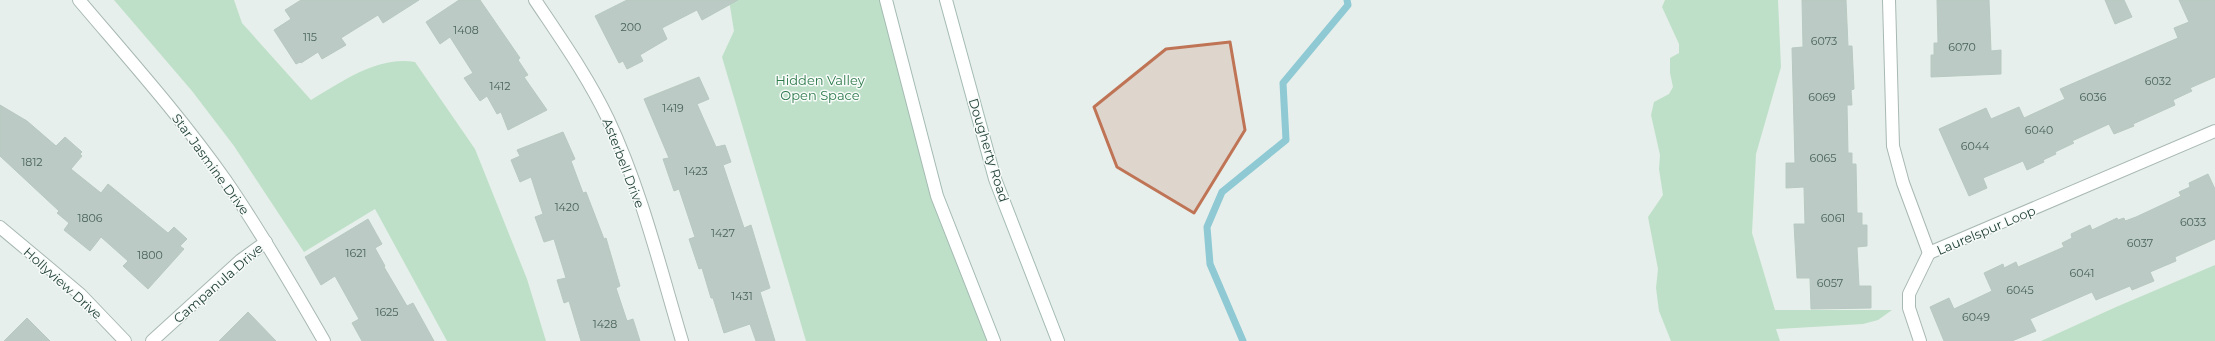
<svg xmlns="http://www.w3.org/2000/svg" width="2215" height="341" font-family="Montserrat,sans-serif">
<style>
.green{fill:#bfe0c8}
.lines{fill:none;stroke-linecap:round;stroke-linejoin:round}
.stream{stroke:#8ec9d4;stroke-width:7}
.building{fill:#bbcac4;stroke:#b8c9c2}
.service-casing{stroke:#a8b8b2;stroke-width:14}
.minor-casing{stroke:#a8b8b2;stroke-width:14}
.secondary-casing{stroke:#a4bbb3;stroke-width:14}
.service{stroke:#fff;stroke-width:12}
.minor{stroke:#fff;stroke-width:12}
.secondary{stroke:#fff;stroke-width:12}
.marked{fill:#c07456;fill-opacity:0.2;stroke:#c07456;stroke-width:3;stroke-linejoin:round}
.labels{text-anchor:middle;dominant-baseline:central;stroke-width:3;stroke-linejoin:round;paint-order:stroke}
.number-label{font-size:11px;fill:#4a645c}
.park-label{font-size:13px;fill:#2d7a4b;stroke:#f7fbf9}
.street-label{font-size:13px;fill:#24423a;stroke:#f7fbf9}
</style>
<rect width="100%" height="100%" fill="#e6efeb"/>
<g class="green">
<path d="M114,0h120l8,23 69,77c31,-18 66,-44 104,-38l60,87 52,130 19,62h-99l-72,-132 -71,43 -70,-106 -42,-55z"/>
<polygon points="729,0 886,0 937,196 994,341 806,341 722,57 734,31"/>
<polygon points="1665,0 1778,0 1781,67 1756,154 1752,233 1775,310 1892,310 1878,320 1863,324 1776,329 1780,341 1671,341 1659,311 1656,288 1658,269 1648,217 1663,195 1659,169 1660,155 1651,115 1654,102 1669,94 1673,87 1670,73 1670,58 1679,53 1679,44 1662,7"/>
<polygon points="2215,265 2215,341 2041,341 2116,307"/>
</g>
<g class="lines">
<polyline class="stream" points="1243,341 1210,264 1207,227 1222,192 1286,140 1283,83 1348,5 1347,0"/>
</g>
<g class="building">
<polygon points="301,0 419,0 383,23 378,15 341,38 346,45 322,59 318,52 301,63 300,62 296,64 274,30 291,19 285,10"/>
<polygon points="459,0 480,0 520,58 518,60 528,75 524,77 547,110 508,130 501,112 497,114 487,96 480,101 464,78 473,73 450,37 440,44 426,22"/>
<polygon points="627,0 738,0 702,20 697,10 662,28 667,39 640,55 643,61 627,69 623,61 619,63 595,16"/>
<polygon points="1802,0 1846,0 1848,46 1852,46 1854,89 1851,90 1852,105 1847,105 1848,153 1852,153 1852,164 1856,164 1857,213 1862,213 1862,225 1867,225 1867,246 1857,247 1859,286 1871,286 1871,308 1811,309 1810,278 1797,278 1794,224 1805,224 1804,187 1786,188 1786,163 1795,163 1792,48 1803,47"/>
<polygon points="1937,0 1989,0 1991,51 2001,50 2001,74 1931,77 1931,55 1934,55 1934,43 1938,43"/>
<polygon points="2105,0 2124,0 2132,17 2115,24"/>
<polygon points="2179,0 2215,0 2215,77 2190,88 2192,91 2173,100 2175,105 2133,124 2134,126 2114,134 2109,124 2072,141 2074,143 2055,152 2056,154 2043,160 2044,162 2027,170 2023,161 1983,178 1987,188 1969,196 1939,129 1986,108 1991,119 2019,107 2024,118 2065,99 2060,89 2178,38 2174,28 2189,22"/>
<polygon points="699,77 709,99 697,104 716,147 725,145 731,162 723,165 744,228 751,225 770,288 760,292 775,341 756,341 750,324 724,333 713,298 711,298 702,268 699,269 689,239 695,237 679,189 674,191 663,159 669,158 644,99"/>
<polygon points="0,105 27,121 56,146 65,137 82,152 80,154 82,156 71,169 101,193 108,184 168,233 174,227 187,239 180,246 184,249 148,289 123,266 128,261 101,237 90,251 64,230 69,223 57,213 59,211 0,156"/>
<polygon points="563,132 575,159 571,161 583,193 586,192 604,239 606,238 620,286 616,288 627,321 633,319 640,341 581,341 569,301 564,303 557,280 566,278 554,239 544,242 535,217 543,214 531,177 520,182 511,160 520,156 517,150"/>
<polygon points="2208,174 2215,189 2215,239 2175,257 2176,261 2150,272 2154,281 2132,290 2130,286 2096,300 2092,292 2030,319 2036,331 2012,341 1944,341 1930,307 1949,298 1954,309 1992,291 1984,273 2003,264 2004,268 2016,262 2018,267 2064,247 2062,243 2072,238 2071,234 2090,225 2092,230 2117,218 2118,220 2124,218 2125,221 2136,217 2181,196 2179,192 2190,187 2189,183"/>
<polygon points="368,219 382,244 375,248 385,266 384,267 407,306 413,303 434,341 362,341 352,323 359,319 335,276 321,285 305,257"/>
<polygon points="248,312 276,341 219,341"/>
<polygon points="27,318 50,341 4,341"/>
</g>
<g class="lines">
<g class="service-casing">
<polyline id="service" points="1920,341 1909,308 1909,294 1929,253"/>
</g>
<g class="minor-casing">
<g id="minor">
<path d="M79,0c50,59 102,117 147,181 35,51 67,106 98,160"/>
<path d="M535,0c26,39 53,77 73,119 33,70 52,148 74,222"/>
<polyline points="1889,0 1893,146 1903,183 1929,253 2215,131"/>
<polyline points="0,227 80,294 125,341"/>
<polyline points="152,341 241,260 266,242"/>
</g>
</g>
<g class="secondary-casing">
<g id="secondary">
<polyline points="886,0 937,196 994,341"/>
<polyline points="946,0 995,179 1058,341"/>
</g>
</g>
<use href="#service" class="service"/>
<use href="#minor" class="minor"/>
<use href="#secondary" class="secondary"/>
</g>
<path class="marked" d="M1230,42l15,88 -51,83 -77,-46 -23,-60 72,-58z"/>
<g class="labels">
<g class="number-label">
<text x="631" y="27">200</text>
<text x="466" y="30">1408</text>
<text x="310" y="37">115</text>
<text x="1824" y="41">6073</text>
<text x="1962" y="47">6070</text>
<text x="2158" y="81">6032</text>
<text x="500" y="86">1412</text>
<text x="1822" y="97">6069</text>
<text x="2093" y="97">6036</text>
<text x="673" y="108">1419</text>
<text x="2039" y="130">6040</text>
<text x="1975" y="146">6044</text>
<text x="1823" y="158">6065</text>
<text x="32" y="162">1812</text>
<text x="696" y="171">1423</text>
<text x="567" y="207">1420</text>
<text x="90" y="218">1806</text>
<text x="1833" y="218">6061</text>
<text x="2193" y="222">6033</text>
<text x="723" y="233">1427</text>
<text x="2140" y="243">6037</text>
<text x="356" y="253">1621</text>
<text x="150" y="255">1800</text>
<text x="2082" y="273">6041</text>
<text x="1830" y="283">6057</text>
<text x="2020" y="290">6045</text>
<text x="742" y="296">1431</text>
<text x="387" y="312">1625</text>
<text x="1976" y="317">6049</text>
<text x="605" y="324">1428</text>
</g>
<g class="park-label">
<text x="820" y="80">Hidden Valley<tspan x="820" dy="15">Open Space</tspan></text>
</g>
<g class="street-label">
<text transform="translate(989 150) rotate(73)">Dougherty Road</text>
<text transform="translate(624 163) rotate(69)">Asterbell Drive</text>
<text transform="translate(211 164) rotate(54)">Star Jasmine Drive</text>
<text transform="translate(1986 230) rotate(-23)">Laurelspur Loop</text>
<text transform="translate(63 283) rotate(42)">Hollyview Drive</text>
<text transform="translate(218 283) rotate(-41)">Campanula Drive</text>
</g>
</g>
</svg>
